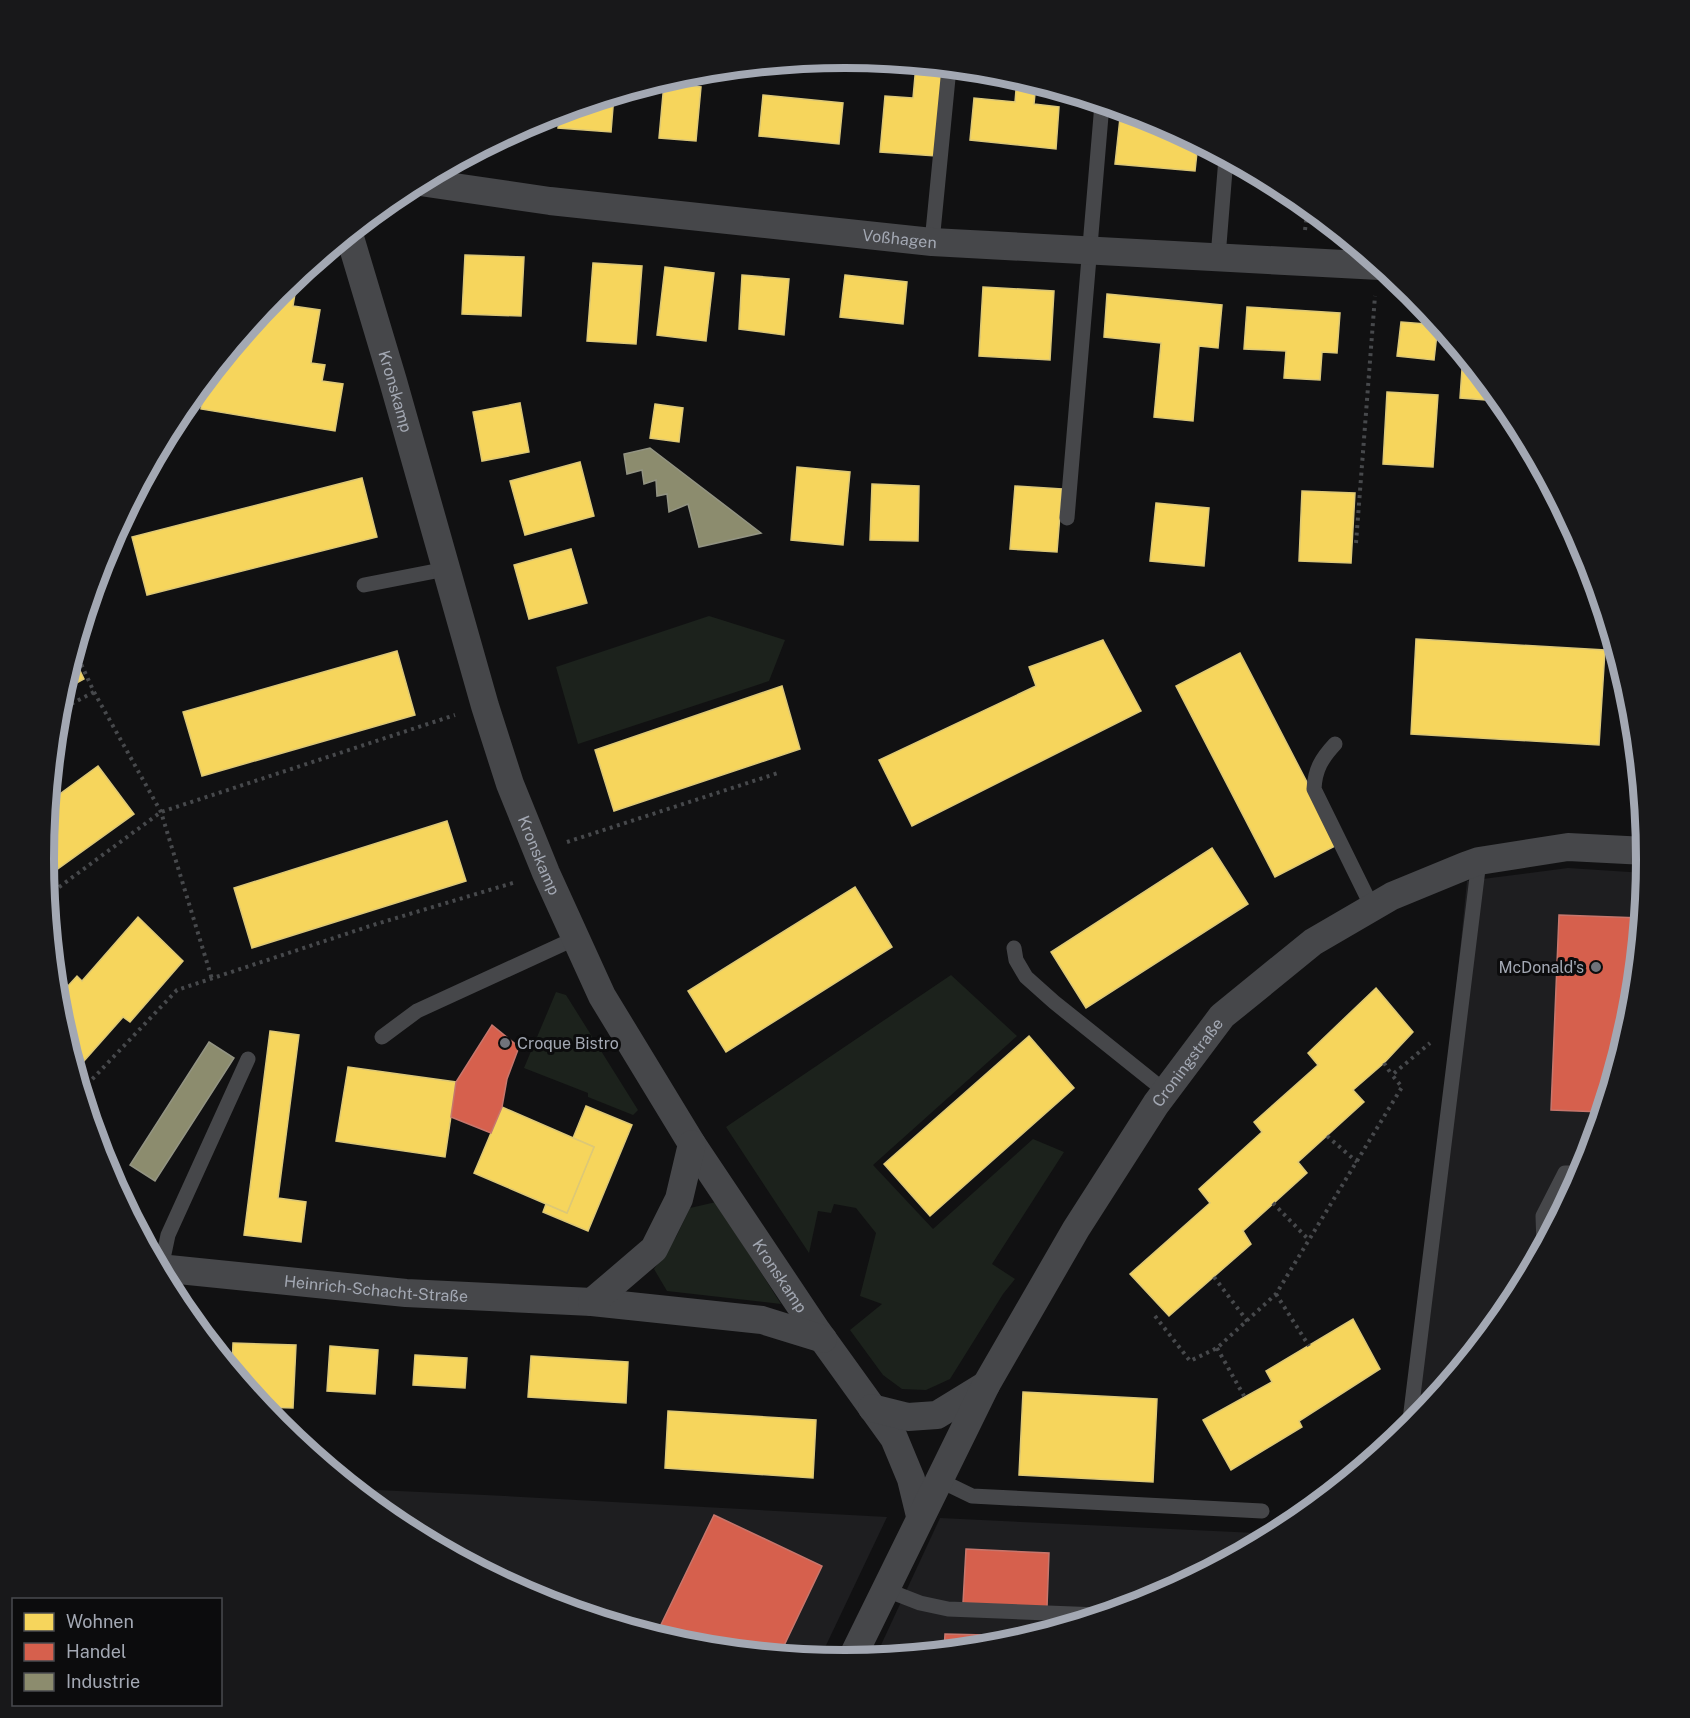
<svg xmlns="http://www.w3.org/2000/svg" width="1690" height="1718" font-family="'Public Sans',sans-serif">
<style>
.built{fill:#1e1e20}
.green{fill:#1c221c}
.homes{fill:#f6d55c;stroke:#ddc876;stroke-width:1.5}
.shops{fill:#d6604d;stroke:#c7766c;stroke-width:1.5}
.industry{fill:#8c8c6e;stroke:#939483;stroke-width:1.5}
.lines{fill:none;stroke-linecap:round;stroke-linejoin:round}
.path{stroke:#47494c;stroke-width:4;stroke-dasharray:3 4.5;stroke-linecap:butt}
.lane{stroke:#46474a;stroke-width:15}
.street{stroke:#46474a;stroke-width:28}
.poi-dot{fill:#70737b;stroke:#0c0c0d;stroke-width:2}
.labels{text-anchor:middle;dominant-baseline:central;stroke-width:6;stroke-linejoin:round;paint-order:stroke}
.street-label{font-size:16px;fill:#a3a8b3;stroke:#0c0c0d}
.poi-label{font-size:16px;fill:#a3a8b3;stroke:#0c0c0d;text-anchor:end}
.rim{fill:none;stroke:#a3a8b3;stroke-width:8}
</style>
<rect width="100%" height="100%" fill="#111112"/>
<g class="built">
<polygon points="1568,868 1645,873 1631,1016 1585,1166 1511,1305 1412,1426 1467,881"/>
<polygon points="355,1489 485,1495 887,1517 820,1658 688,1645 538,1599 399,1525"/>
<polygon points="940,1518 1275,1534 1151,1600 1001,1645 875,1658"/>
</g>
<g class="green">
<polygon points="709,616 785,640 769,681 578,744 556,667"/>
<polygon points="951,975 1017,1036 873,1165 933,1229 1033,1139 1064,1152 992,1264 1015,1279 1003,1294 950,1379 926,1390 902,1389 883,1375 850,1330 882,1304 860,1296 876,1233 856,1208 834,1204 831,1213 818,1211 809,1253 726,1127"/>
<polygon points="556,992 566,995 638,1110 633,1115 588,1097 588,1093 524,1068"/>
<polygon points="716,1202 781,1304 667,1291 654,1269 676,1237 690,1208"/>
</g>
<g class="homes">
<polygon points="916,65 943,67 936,156 880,152 885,96 913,98"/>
<polygon points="1017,78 1036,83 1034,104 1059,107 1056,149 970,140 974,98 1015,102"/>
<polygon points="664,83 701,87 696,141 659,138"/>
<polygon points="614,95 611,132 558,128 560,112"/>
<polygon points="763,95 843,103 839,144 759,136"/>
<polygon points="1120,118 1154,121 1154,120 1198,143 1195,171 1115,164"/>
<polygon points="465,255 524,257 521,316 462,314"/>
<polygon points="593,263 642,266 636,344 587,341"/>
<polygon points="665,267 714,273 706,341 657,335"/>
<polygon points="742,275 789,279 784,335 739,329"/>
<polygon points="845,275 907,282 903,324 840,317"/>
<polygon points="298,276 293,306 320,310 311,363 325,365 322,381 343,384 335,431 201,409 206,380 279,292"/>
<polygon points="983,287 1054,291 1050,360 979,356"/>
<polygon points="1107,294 1222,305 1218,348 1199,346 1193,421 1154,417 1161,343 1104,337"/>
<polygon points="1247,307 1340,313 1337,353 1322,352 1320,380 1284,378 1286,351 1244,349"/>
<polygon points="1401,322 1438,325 1434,360 1397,356"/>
<polygon points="1463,355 1501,401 1460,398"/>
<polygon points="1387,392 1438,395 1433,467 1383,464"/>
<polygon points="520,403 529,452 482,461 473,412"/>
<polygon points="655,404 683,408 679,442 650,438"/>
<polygon points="580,462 594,516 525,535 510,481"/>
<polygon points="797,467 850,472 843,545 791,540"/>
<polygon points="362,478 377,537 147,595 132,537"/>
<polygon points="872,484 919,486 918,541 870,540"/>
<polygon points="1015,486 1062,489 1057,552 1010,549"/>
<polygon points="1302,491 1355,493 1351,563 1299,561"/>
<polygon points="1156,503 1209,508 1204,566 1150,561"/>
<polygon points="571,549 587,603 529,619 514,565"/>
<polygon points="1416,639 1605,650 1599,745 1411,734"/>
<polygon points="1103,640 1141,711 912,826 879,760 1036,686 1029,667"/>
<polygon points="397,651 415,715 202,776 183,712"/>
<polygon points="1240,653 1339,844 1275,877 1176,686"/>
<polygon points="73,656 84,679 62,691"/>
<polygon points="782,686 800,749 614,811 595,750"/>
<polygon points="98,766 134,814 45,878 44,859 49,802"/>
<polygon points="447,821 466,881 252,948 234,888"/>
<polygon points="1212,848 1248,904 1086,1008 1051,952"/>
<polygon points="855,887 892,947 726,1052 688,991"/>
<polygon points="138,917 183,961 130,1022 123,1017 76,1070 59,1015 57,998 77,976 82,981"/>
<polygon points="1376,988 1413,1032 1384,1063 1353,1090 1364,1102 1298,1162 1307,1173 1243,1231 1251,1244 1169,1316 1130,1274 1210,1203 1199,1189 1262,1132 1254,1122 1318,1065 1308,1053"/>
<polygon points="270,1031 299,1035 278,1198 306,1202 301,1242 244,1235"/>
<polygon points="1029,1036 1074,1088 930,1216 884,1164"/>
<polygon points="348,1067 456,1082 445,1157 336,1141"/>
<polygon points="586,1106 632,1125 588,1231 543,1212 546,1204 567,1213 594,1147 573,1138"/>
<polygon points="502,1107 594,1147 567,1213 474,1173"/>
<polygon points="1353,1319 1380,1369 1299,1421 1302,1427 1231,1470 1203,1420 1272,1382 1266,1371"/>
<polygon points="233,1343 296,1345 293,1408 262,1407 232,1369"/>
<polygon points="330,1346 378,1350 375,1394 327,1391"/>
<polygon points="415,1355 467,1358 465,1388 413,1385"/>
<polygon points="531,1356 628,1362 626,1403 528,1397"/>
<polygon points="1023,1392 1157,1399 1153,1482 1019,1475"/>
<polygon points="668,1411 816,1420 813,1478 665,1468"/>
</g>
<g class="shops">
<polygon points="1559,915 1641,918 1631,1016 1602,1112 1551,1110"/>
<polygon points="492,1025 519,1047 507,1079 502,1107 491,1133 451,1117 456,1082"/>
<polygon points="714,1515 822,1566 780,1654 688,1645 656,1635"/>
<polygon points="966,1549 1049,1553 1047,1607 963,1603"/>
<polygon points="945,1634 1030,1636 1001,1645 944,1651"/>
</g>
<g class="industry">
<polygon points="650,448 761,533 699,547 688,504 669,512 667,494 657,496 656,480 644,484 642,470 627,474 624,454"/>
<polygon points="209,1042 234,1058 155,1181 130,1165"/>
</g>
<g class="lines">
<g class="path">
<polyline points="1305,230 1308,207"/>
<polyline points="1356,543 1375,296"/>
<polyline points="75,651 94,692 161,812 212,979"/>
<polyline points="58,711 94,692"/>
<polyline points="567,842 778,773"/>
<polyline points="47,896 161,812 455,715"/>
<polyline points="1384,1063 1392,1075"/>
<polyline points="82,1090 177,990 373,925 516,882"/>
<polyline points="1327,1136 1357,1162"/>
<polyline points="1273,1203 1309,1240"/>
<polyline points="1214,1277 1248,1322"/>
<polyline points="1276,1294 1309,1346"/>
<polyline points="1155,1316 1190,1361 1217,1348 1276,1294 1402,1087 1392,1075 1430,1043"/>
<polyline points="1217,1348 1244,1396"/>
</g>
<g class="lane">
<polyline points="932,242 949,68"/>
<polyline points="1218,257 1226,158"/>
<polyline points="1067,518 1102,104"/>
<polyline points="364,585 446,569"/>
<path d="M1335,744c-13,14 -20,25 -21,45l58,118"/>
<polyline points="1014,948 1016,960 1026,977 1054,1002 1165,1091"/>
<polyline points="382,1037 417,1011 576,938"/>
<polyline points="1544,1244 1543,1216 1565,1173 1581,1173"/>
<polyline points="161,1268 168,1235 248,1059"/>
<polyline points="1409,1428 1479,861"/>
<polyline points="939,1480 972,1496 1262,1511"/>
<polyline points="884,1589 920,1603 948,1609 1099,1615"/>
</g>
<g class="street">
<path id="s1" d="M420,182l130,19 382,41 448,24"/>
<path id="s2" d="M349,234l44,147 92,325 25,78 36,89 56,123 90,148 125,187 77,107 17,41 9,37"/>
<path id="s3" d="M159,1268l247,25 186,9 170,18 61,19"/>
<polyline points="592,1302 654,1249 679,1199 692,1144"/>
<polyline points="872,1408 908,1417 937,1415 986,1385"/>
<path id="s4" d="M851,1660l135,-275 90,-156 80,-125 66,-88 91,-74 79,-46 73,-30 14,-5 89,-14 78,4"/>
</g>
</g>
<g class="poi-dot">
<circle cx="1596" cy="967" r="6"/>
<circle cx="505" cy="1043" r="6"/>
</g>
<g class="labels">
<g class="street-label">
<text stroke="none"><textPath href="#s1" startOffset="483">Voßhagen</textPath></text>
<text stroke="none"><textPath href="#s2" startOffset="164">Kronskamp</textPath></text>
<text stroke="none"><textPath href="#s2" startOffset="650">Kronskamp</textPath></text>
<text stroke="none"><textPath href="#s4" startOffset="687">Croningstraße</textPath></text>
<text stroke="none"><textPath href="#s2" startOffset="1136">Kronskamp</textPath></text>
<text stroke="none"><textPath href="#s3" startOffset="218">Heinrich-Schacht-Straße</textPath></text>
</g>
<g class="poi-label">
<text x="1584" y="967">McDonald's</text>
<text x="517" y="1043" text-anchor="start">Croque Bistro</text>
</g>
</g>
<path d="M0 0H1690V1718H0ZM54 859a791 791 0 1 1 1582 0a791 791 0 1 1-1582 0Z" fill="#18181a" fill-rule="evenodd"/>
<path class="rim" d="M54 859a791 791 0 1 1 1582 0a791 791 0 1 1-1582 0Z"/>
<rect x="12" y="1598" width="210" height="108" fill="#0c0c0d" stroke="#484a4f" stroke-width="1.5"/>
<rect x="24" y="1613" width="30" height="18" fill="#f6d55c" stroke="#484a4f" stroke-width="1.5"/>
<text x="66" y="1628" font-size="18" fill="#a3a8b3">Wohnen</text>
<rect x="24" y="1643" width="30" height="18" fill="#d6604d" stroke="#484a4f" stroke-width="1.5"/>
<text x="66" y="1658" font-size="18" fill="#a3a8b3">Handel</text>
<rect x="24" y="1673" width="30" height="18" fill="#8c8c6e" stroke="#484a4f" stroke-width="1.5"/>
<text x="66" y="1688" font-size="18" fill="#a3a8b3">Industrie</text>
</svg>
